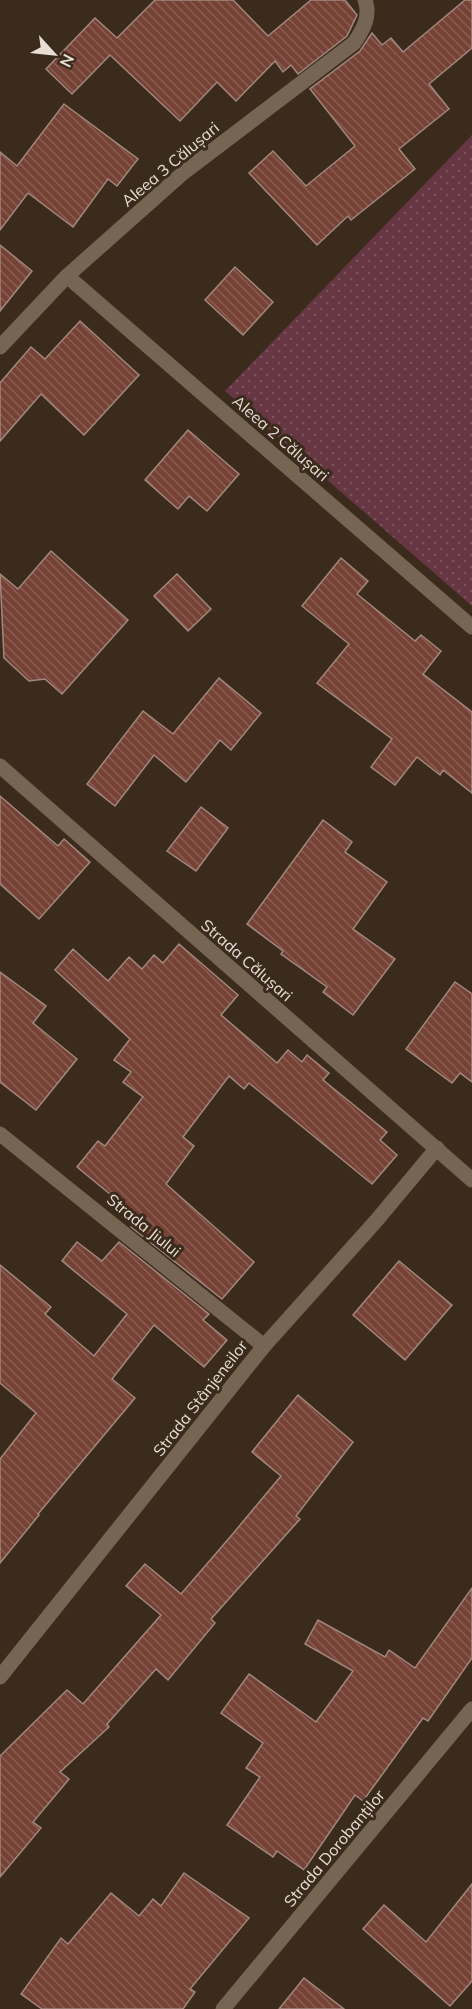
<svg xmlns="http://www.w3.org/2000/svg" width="472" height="2009" font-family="Mulish,sans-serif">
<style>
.grass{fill:url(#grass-dots)}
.building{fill:url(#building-back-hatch);stroke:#a18780;stroke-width:1.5}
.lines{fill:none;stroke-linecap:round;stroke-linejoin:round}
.street{stroke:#776554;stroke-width:15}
.labels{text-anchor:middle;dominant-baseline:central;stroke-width:6;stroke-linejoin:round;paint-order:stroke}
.street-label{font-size:16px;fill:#e7ddd4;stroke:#3a2b1c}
</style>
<defs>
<pattern id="grass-dots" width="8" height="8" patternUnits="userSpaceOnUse" patternTransform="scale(1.5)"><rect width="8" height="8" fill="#663643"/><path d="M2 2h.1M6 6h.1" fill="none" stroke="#7c535d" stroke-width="1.8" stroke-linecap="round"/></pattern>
<pattern id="building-back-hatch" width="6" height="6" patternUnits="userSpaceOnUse" patternTransform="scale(1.5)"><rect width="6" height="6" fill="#754235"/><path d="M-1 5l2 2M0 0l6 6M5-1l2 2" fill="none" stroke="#895d51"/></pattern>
</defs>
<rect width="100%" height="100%" fill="#3a2b1c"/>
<polygon class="grass" points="472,135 472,606 225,391"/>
<g class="building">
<polygon points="155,0 233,0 268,36 311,0 345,0 357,15 347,36 298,74 291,65 283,72 275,61 236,101 217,82 180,121 110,55 72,94 46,69 95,18 117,38"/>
<polygon points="465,0 472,0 472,48 429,84 449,109 399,149 415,169 351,220 348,216 317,245 249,173 273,151 306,186 355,146 310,89 360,51 372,33 382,45 391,38 403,52"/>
<polygon points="64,104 138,159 117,186 108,179 73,227 28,193 0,230 0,152 17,166"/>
<polygon points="0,245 32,271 0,311"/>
<polygon points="235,267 273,302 243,335 205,300"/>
<polygon points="80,321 139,375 84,435 41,394 0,441 0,383 31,347 45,359"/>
<polygon points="188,430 239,474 207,511 189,496 178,509 145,480"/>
<polygon points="51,551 128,620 62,694 45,679 29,681 4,658 0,574 18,589"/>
<polygon points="341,558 368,581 357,594 415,641 421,635 441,651 423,674 472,712 472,793 443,770 440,775 417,757 395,785 371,767 392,739 317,683 349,644 302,606"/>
<polygon points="177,574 211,609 188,631 154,596"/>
<polygon points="219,678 261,713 231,750 220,740 186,782 154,755 115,806 87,784 143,711 173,734"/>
<polygon points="0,796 58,846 64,839 90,862 39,919 0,884"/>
<polygon points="201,807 228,828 196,871 167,851"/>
<polygon points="323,820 352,842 345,852 387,882 353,929 395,959 353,1015 323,992 327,987 281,954 283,951 247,924"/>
<polygon points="179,944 238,995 221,1015 277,1063 288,1050 302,1062 307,1055 329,1073 323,1080 387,1132 380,1140 397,1155 372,1184 249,1083 244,1089 229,1076 183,1137 194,1146 166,1184 254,1262 222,1299 131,1227 139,1218 77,1167 98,1141 105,1146 143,1097 123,1082 131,1072 114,1060 130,1039 55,970 73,949 108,981 129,957 142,969 154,955 163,963"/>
<polygon points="0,972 46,1006 33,1023 77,1059 36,1110 0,1082"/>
<polygon points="455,982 472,994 472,1082 460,1073 452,1083 406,1049"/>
<polygon points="77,1242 102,1261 119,1242 209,1314 203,1320 227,1340 204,1367 154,1325 112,1379 135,1398 38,1514 39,1515 0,1563 0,1459 36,1413 0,1383 0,1265 51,1307 45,1314 94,1356 127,1314 62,1261"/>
<polygon points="399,1261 452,1305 405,1360 353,1315"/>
<polygon points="298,1395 353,1442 296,1516 300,1519 211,1619 215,1623 168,1680 156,1669 107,1724 109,1727 60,1772 69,1779 33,1822 41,1828 0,1877 0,1756 67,1690 83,1704 161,1615 126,1586 145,1564 181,1594 231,1536 281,1476 252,1452"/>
<polygon points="472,1588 472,1658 428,1721 423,1718 363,1801 355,1795 304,1870 277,1851 273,1857 227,1825 260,1777 246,1768 263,1743 221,1713 249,1674 316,1722 353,1671 305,1644 318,1620 385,1657 389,1650 415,1668"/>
<polygon points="184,1873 249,1918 190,1989 195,1992 183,2009 42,2009 21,1994 61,1938 68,1944 111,1893 139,1916 153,1899 161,1906"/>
<polygon points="472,1884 472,1981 450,2006 363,1929 384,1905 426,1942"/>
<polygon points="304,1978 344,2009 279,2009"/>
</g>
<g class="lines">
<g class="street">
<polyline points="67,276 472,627"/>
<path d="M0,347l67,-71 116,-103 171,-130c9,-13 17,-27 11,-43"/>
<polyline points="0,766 472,1180"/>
<polyline points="0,1134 264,1346"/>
<polyline points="0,1677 264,1346 376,1221 437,1148"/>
<polyline points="223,2009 472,1709"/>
</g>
</g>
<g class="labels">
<g class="street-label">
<text transform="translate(170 164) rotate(-40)">Aleea 3 Călușari</text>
<text transform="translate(281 438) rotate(41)">Aleea 2 Călușari</text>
<text transform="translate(247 960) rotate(41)">Strada Călușari</text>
<text transform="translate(144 1225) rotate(39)">Strada Jiului</text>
<text transform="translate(200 1398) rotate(-52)">Strada Stânjeneilor</text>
<text transform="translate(334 1848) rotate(-50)">Strada Dorobanților</text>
</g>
</g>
<g transform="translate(54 54) rotate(117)" stroke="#3a2b1c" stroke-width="4.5" paint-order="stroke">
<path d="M0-4.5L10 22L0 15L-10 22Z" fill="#e7ddd4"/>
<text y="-9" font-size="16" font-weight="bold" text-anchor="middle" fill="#e7ddd4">N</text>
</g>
</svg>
